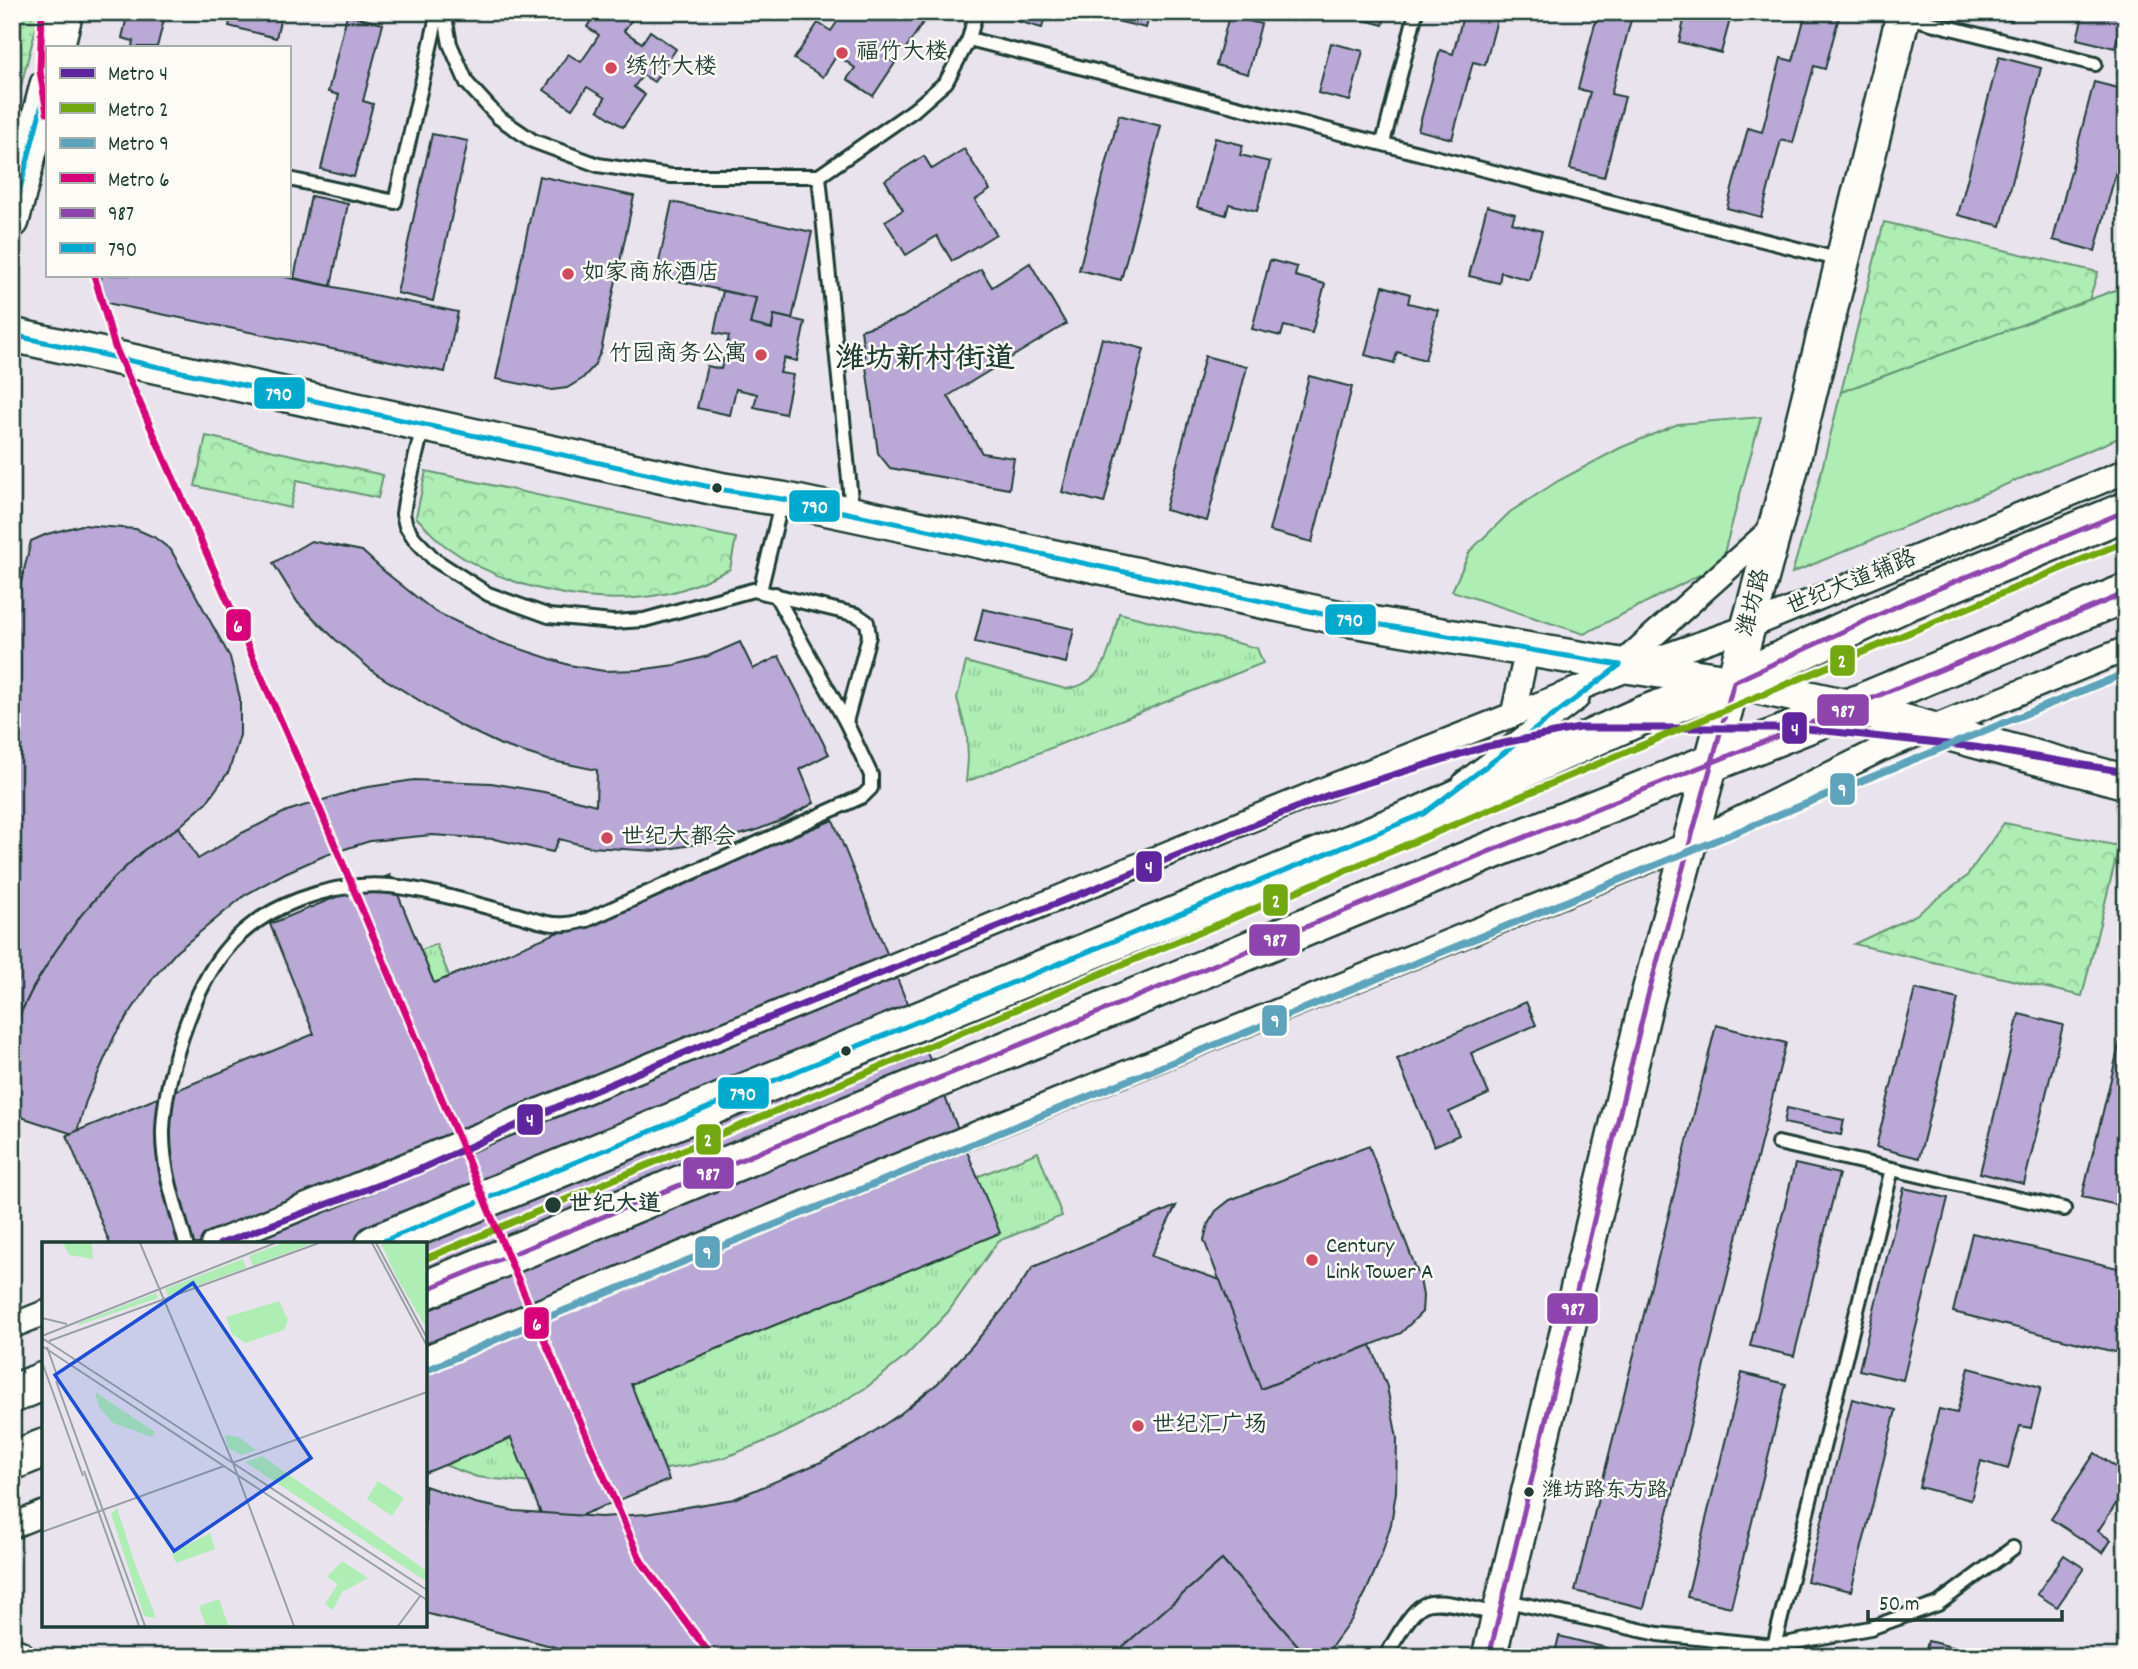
<svg xmlns="http://www.w3.org/2000/svg" width="2138" height="1669" font-family="Dekko,'LXGW WenKai TC',sans-serif">
<style>
.grass{fill:url(#grass-tufts);stroke:#669574;stroke-width:2}
.forest{fill:url(#forest-crowns);stroke:#669574;stroke-width:2}
.park{fill:#aeedb4;stroke:#669574;stroke-width:2}
.garden{fill:url(#garden-dots);stroke:#669574;stroke-width:2}
.building{fill:#baa8d7;stroke:#1f3d34;stroke-width:2}
.lines{fill:none;stroke-linecap:round;stroke-linejoin:round}
.lane-casing{stroke:#1f3d34;stroke-width:18}
.street-casing{stroke:#1f3d34;stroke-width:28}
.secondary-casing{stroke:#1f3d34;stroke-width:38}
.primary-casing{stroke:#1f3d34;stroke-width:42}
.lane{stroke:#fdfcf7;stroke-width:12}
.street{stroke:#fdfcf7;stroke-width:23}
.secondary{stroke:#fdfcf7;stroke-width:33}
.primary{stroke:#fdfcf7;stroke-width:37}
.bus-1-casing{stroke:#fdfcf7;stroke-width:10}
.bus-2-casing{stroke:#fdfcf7;stroke-width:10}
.bus-1{stroke:#8e44ad;stroke-width:5}
.bus-2{stroke:#00a9ce;stroke-width:5}
.metro-1-casing{stroke:#fdfcf7;stroke-width:12}
.metro-2-casing{stroke:#fdfcf7;stroke-width:12}
.metro-3-casing{stroke:#fdfcf7;stroke-width:12}
.metro-4-casing{stroke:#fdfcf7;stroke-width:12}
.metro-1{stroke:#5f259f;stroke-width:7}
.metro-2{stroke:#73a910;stroke-width:7}
.metro-3{stroke:#5ca3bb;stroke-width:7}
.metro-4{stroke:#d9017a;stroke-width:7}
.poi-dot{fill:#d1495b;stroke:#fdfcf7;stroke-width:2.5}
.bus-dot{fill:#1f3d34;stroke:#fdfcf7;stroke-width:2.5}
.labels{text-anchor:middle;dominant-baseline:central;stroke-width:5;stroke-linejoin:round;paint-order:stroke}
.bus-label{font-size:21px;fill:#1f3d34;stroke:#fdfcf7;text-anchor:start}
.poi-label{font-size:23px;fill:#1f3d34;stroke:#fdfcf7;text-anchor:start}
.street-label{font-size:23px;fill:#1f3d34;stroke:#fdfcf7}
.stop-label{font-size:23px;font-weight:bold;fill:#1f3d34;stroke:#fdfcf7;text-anchor:start}
.district-label{font-size:30px;font-weight:bold;fill:#1f3d34;stroke:#fdfcf7}
.inset-road{fill:none;stroke:#98a1a3;stroke-width:2}
.view{fill:#1d4ed8;fill-opacity:0.15;stroke:#1d4ed8;stroke-width:3.5}
.inset-edge{fill:none;stroke:#1f3d34;stroke-width:3.5}
.line-badge{stroke:#fdfcf7;stroke-width:2.5}
.badge-label{font-size:19px;text-anchor:middle;font-weight:bold;fill:#fff}
</style>
<defs>
<pattern id="grass-tufts" width="24" height="20" patternUnits="userSpaceOnUse" patternTransform="scale(1.75)"><rect width="24" height="20" fill="#aeedb4"/><path d="M3 7l-1-3M5 7V3M7 7l1-3M15 17l-1-3M17 17v-4M19 17l1-3" fill="none" stroke="#95cc9b"/></pattern>
<pattern id="forest-crowns" width="20" height="18" patternUnits="userSpaceOnUse" patternTransform="scale(1.75)"><rect width="20" height="18" fill="#aeedb4"/><path d="M2 6a3 3 0 1 1 6 0M12 15a3 3 0 1 1 6 0" fill="none" stroke="#95cc9b"/></pattern>
<pattern id="garden-dots" width="8" height="8" patternUnits="userSpaceOnUse" patternTransform="scale(1.75)"><rect width="8" height="8" fill="#aeedb4"/><path d="M2 2h.1M6 6h.1" fill="none" stroke="#95cc9b" stroke-width="1.8" stroke-linecap="round"/></pattern>
</defs>
<rect width="100%" height="100%" fill="#e9e3ed"/>
<filter id="ink" filterUnits="userSpaceOnUse"><feTurbulence type="fractalNoise" baseFrequency=".0143" numOctaves="2"/><feDisplacementMap in="SourceGraphic" scale="14" xChannelSelector="R" yChannelSelector="G"/><feConvolveMatrix kernelMatrix="1 2 1 2 8 2 1 2 1" color-interpolation-filters="sRGB"/></filter>
<g filter="url(#ink)">
<g class="grass">
<path d="M1119,613l138,35 6,15 -297,119 2,-23 -1,-24 -10,-37 9,-36 100,27c41,-5 44,-43 53,-76z"/>
<polygon points="436,944 469,1024 394,961"/>
<polygon points="1038,1152 1062,1216 998,1241 948,1312 904,1358 867,1387 826,1412 776,1437 726,1457 687,1466 550,1485 477,1477 425,1458 425,1403"/>
</g>
<g class="forest">
<polygon points="1884,222 2098,272 2089,300 1841,392"/>
<polygon points="206,436 383,475 378,498 297,480 290,508 195,486"/>
<path d="M426,471l310,67 -6,31c-22,10 -43,21 -66,25 -69,14 -160,-5 -217,-47 -12,-8 -21,-20 -31,-30z"/>
<polygon points="2004,823 2119,846 2082,996 1854,944 1916,915 1966,877"/>
</g>
<g class="park">
<polygon points="2126,286 2126,435 1792,573 1816,493 1841,392"/>
<polygon points="1761,417 1721,564 1584,634 1452,591 1470,551 1510,512 1558,481 1620,448 1678,424"/>
</g>
<polygon class="garden" points="12,12 40,12 12,121"/>
<g class="building">
<polygon points="128,12 166,12 157,47 132,47 133,41 122,38"/>
<polygon points="232,12 282,12 276,38 229,26"/>
<polygon points="596,12 637,12 624,31 642,43 650,31 676,49 654,82 643,75 634,87 645,95 623,127 598,110 605,98 587,87 572,109 544,90 568,54 581,62 590,49 599,35 587,27"/>
<polygon points="844,12 917,12 926,18 904,51 893,43 884,56 895,63 873,96 847,79 855,68 837,55 823,77 794,59 818,23 831,31"/>
<polygon points="1019,12 1046,12 1042,28 1017,21"/>
<polygon points="1110,12 1150,12 1146,28 1108,19"/>
<polygon points="1350,12 1386,12 1383,25 1349,16"/>
<polygon points="1464,12 1499,12 1485,65 1473,62 1452,139 1418,130 1440,50 1453,54"/>
<polygon points="1598,12 1620,12 1619,17 1631,20 1611,94 1625,97 1604,177 1570,169 1590,92 1578,89"/>
<polygon points="1686,12 1732,12 1721,53 1679,42"/>
<polygon points="1806,12 1819,12 1839,17 1825,69 1814,66 1793,143 1781,140 1761,217 1727,208 1748,128 1762,132 1781,58 1793,61"/>
<polygon points="1979,12 2014,12 2012,21"/>
<polygon points="2084,12 2124,12 2115,48 2077,39"/>
<polygon points="347,15 383,24 363,101 373,104 354,177 321,169 339,95 328,92"/>
<polygon points="1229,16 1261,24 1248,74 1216,65"/>
<polygon points="1331,43 1363,51 1350,101 1318,93"/>
<polygon points="1999,57 2041,68 2001,226 1958,215"/>
<polygon points="2094,82 2126,90 2126,134 2095,251 2053,240"/>
<polygon points="1119,115 1161,126 1121,280 1079,270"/>
<polygon points="432,134 468,141 433,301 397,293"/>
<polygon points="1215,138 1243,145 1240,155 1270,162 1257,211 1229,204 1226,215 1197,207"/>
<polygon points="964,149 990,190 975,200 996,234 952,261 937,236 906,255 885,221 903,210 885,180 924,156 932,169"/>
<polygon points="539,176 634,196 601,351 594,366 582,379 567,388 552,390 496,379"/>
<polygon points="311,196 348,204 331,286 294,278"/>
<polygon points="672,202 812,232 792,319 774,315 772,329 750,324 756,298 656,276"/>
<polygon points="1487,206 1515,214 1512,223 1542,231 1529,280 1501,272 1499,283 1469,276"/>
<polygon points="1270,260 1297,267 1295,276 1325,284 1312,333 1284,326 1281,336 1252,329"/>
<polygon points="1030,263 1066,324 948,396 982,453 1014,458 1009,489 890,468 878,453 861,330 902,317 981,269 992,287"/>
<polygon points="102,275 275,275 458,312 445,372 97,301"/>
<polygon points="1383,286 1410,294 1408,303 1438,310 1425,360 1397,352 1394,363 1365,355"/>
<polygon points="723,291 756,298 750,324 772,329 774,315 805,322 797,361 784,358 782,365 780,373 793,375 785,414 754,407 757,394 736,389 730,415 697,408 707,366 721,369 725,353 729,336 714,333"/>
<polygon points="1102,338 1144,349 1104,503 1062,492"/>
<polygon points="1205,356 1247,367 1207,521 1165,510"/>
<polygon points="1309,376 1352,387 1312,542 1269,531"/>
<polygon points="82,525 136,529 154,537 171,550 230,657 240,698 240,735 229,771 206,803 179,827 144,850 110,882 82,914 55,952 33,988 12,1031 12,620 31,541 47,534"/>
<polygon points="311,541 362,551 385,572 434,611 496,641 569,665 604,671 638,670 675,665 708,656 740,642 753,669 779,656 829,754 800,769 814,803 785,819 754,831 721,840 656,851 590,847 559,839 553,852 494,839 432,835 370,841 326,855 285,873 245,895 176,952 154,977 115,1035 86,1101 76,1135 12,1114 12,1031 33,988 55,952 82,914 113,879 144,850 179,827 198,859 242,833 287,811 362,788 414,780 491,783 544,792 596,805 597,770 548,760 501,745 459,725 375,673 336,640 298,603 273,563"/>
<polygon points="983,609 1074,629 1066,663 975,642"/>
<polygon points="833,820 1000,1233 631,1384 669,1480 547,1529 511,1438 425,1473 425,1244 110,1244 67,1135 314,1034 270,924 390,875 434,983"/>
<polygon points="1915,989 1958,999 1919,1158 1876,1147"/>
<polygon points="1526,1002 1536,1025 1471,1053 1489,1094 1449,1112 1459,1135 1434,1146 1397,1059"/>
<polygon points="2019,1014 2063,1025 2024,1184 1980,1173"/>
<polygon points="1716,1025 1786,1043 1644,1608 1575,1591"/>
<polygon points="2121,1038 2126,1039 2126,1207 2082,1197"/>
<polygon points="1787,1108 1844,1120 1841,1135 1784,1123"/>
<polygon points="1369,1146 1420,1279 1423,1296 1422,1312 1401,1333 1261,1389 1204,1240 1208,1224 1216,1211 1230,1200"/>
<polygon points="1795,1164 1839,1174 1794,1356 1750,1346"/>
<polygon points="1904,1188 1948,1198 1903,1380 1859,1370"/>
<polygon points="1176,1206 1151,1256 1220,1280 1261,1389 1371,1345 1387,1387 1397,1438 1396,1492 1391,1524 1381,1557 1366,1592 1352,1619 1324,1657 1308,1657 1222,1560 1111,1657 593,1657 425,1613 425,1486 475,1503 515,1511 601,1517 646,1514 734,1499 821,1462 860,1441 900,1414 938,1383 971,1347 1004,1308 1033,1267"/>
<polygon points="1972,1233 2126,1270 2126,1325 2119,1353 1953,1312"/>
<polygon points="1969,1368 2041,1387 2031,1428 2020,1426 2008,1469 1981,1461 1971,1500 1919,1487 1939,1409 1957,1413"/>
<polygon points="1742,1373 1786,1384 1731,1607 1687,1597"/>
<polygon points="1852,1399 1896,1410 1851,1591 1807,1581"/>
<polygon points="2095,1453 2126,1474 2126,1489 2098,1531 2111,1540 2103,1553 2051,1519"/>
<polygon points="2064,1555 2084,1568 2057,1607 2037,1594"/>
<polygon points="1222,1560 1308,1657 1111,1657"/>
<polygon points="1559,1636 1607,1648 1605,1657 1554,1657"/>
<polygon points="1928,1641 1972,1652 1970,1657 1924,1657"/>
</g>
<g class="lines">
<g class="lane-casing">
<g id="lane">
<polyline points="444,12 450,44 467,83 498,117 533,141 598,165 671,176 819,176 914,110 946,82 969,39 976,12"/>
<polyline points="1903,16 2095,64"/>
<polyline points="969,39 1841,260"/>
<polyline points="1383,143 1416,12"/>
<polyline points="819,176 852,510"/>
<polyline points="289,179 395,202 438,12"/>
<polyline points="423,426 405,501 403,514 406,526 414,538 435,560 488,594 549,616 613,622 644,620 753,590 857,615 867,622 869,636 846,722"/>
<polyline points="760,591 782,500"/>
<polyline points="1778,1143 1892,1169"/>
<path d="M186,1244c-10,-37 -24,-75 -23,-114 2,-52 28,-137 61,-178 36,-47 109,-71 166,-66 42,4 84,18 124,28 16,4 35,12 52,10 7,0 14,-3 21,-4l276,-124 8,-8v-13l-25,-53 -71,-128"/>
<polyline points="1503,1600 1658,1634 1774,1646 1870,1628 1938,1604 2013,1548"/>
<polyline points="1774,1646 1892,1169 2064,1209"/>
<path d="M1385,1657c9,-14 25,-46 39,-52 16,-8 57,6 75,10"/>
</g>
</g>
<g class="street-casing">
<g id="street">
<polyline points="1616,669 1775,526"/>
<polyline points="1513,715 1527,650"/>
<polyline points="1465,783 1577,698"/>
<polyline points="213,1244 1335,785 1636,666 1748,627 2126,471"/>
<polyline points="12,1326 44,1313"/>
<polyline points="425,1358 1689,844 1881,749 2126,649"/>
<polyline points="12,1526 44,1513"/>
</g>
</g>
<g class="secondary-casing">
<g id="secondary">
<polyline points="57,47 66,12"/>
<polyline points="12,221 47,85"/>
<polyline points="12,335 724,490 782,499 1346,619 1620,665 1734,682 1851,707 2126,782"/>
<polyline points="12,1655 18,1657"/>
<polyline points="1489,1657 1647,999 1790,473 1904,12"/>
</g>
</g>
<g class="primary-casing">
<g id="primary">
<polyline points="375,1244 1423,814 1641,716 1734,682 1906,602 2126,511"/>
<polyline points="425,1290 1495,849 1851,707 2126,593"/>
<polyline points="12,1394 44,1381"/>
<polyline points="12,1461 44,1448"/>
</g>
</g>
<use href="#lane" class="lane"/>
<use href="#street" class="street"/>
<use href="#secondary" class="secondary"/>
<use href="#primary" class="primary"/>
<g class="bus-1-casing">
<g id="bus-1">
<polyline points="425,1290 1495,849 1851,707 2126,593"/>
<polyline points="1489,1657 1647,999 1734,682 1906,602 2126,511"/>
</g>
</g>
<g class="bus-2-casing">
<g id="bus-2">
<polyline points="12,220 47,85"/>
<polyline points="12,335 724,490 782,499 1346,619 1620,665"/>
<polyline points="376,1244 1423,814 1620,665"/>
</g>
</g>
<use href="#bus-1" class="bus-1"/>
<use href="#bus-2" class="bus-2"/>
<g class="metro-1-casing">
<polyline id="metro-1" points="220,1244 416,1171 575,1099 739,1030 1331,794 1484,747 1579,728 1798,728 1975,747 2126,772"/>
</g>
<g class="metro-2-casing">
<polyline id="metro-2" points="425,1259 2126,541"/>
</g>
<g class="metro-3-casing">
<polyline id="metro-3" points="425,1371 536,1322 2126,673"/>
</g>
<g class="metro-4-casing">
<g id="metro-4">
<polyline points="42,12 40,71 47,113"/>
<polyline points="94,275 115,347 316,800 513,1268 641,1561 712,1657"/>
</g>
</g>
<use href="#metro-1" class="metro-1"/>
<use href="#metro-2" class="metro-2"/>
<use href="#metro-3" class="metro-3"/>
<use href="#metro-4" class="metro-4"/>
</g>
</g>
<g class="poi-dot">
<circle cx="842" cy="53" r="7"/>
<circle cx="611" cy="68" r="7"/>
<circle cx="568" cy="274" r="7"/>
<circle cx="761" cy="355" r="7"/>
<circle cx="607" cy="838" r="7"/>
<circle cx="1312" cy="1260" r="7"/>
<circle cx="1138" cy="1426" r="7"/>
</g>
<g class="bus-dot">
<circle cx="717" cy="488" r="6"/>
<circle cx="846" cy="1051" r="6"/>
<circle cx="553" cy="1205" r="9"/>
<circle cx="1529" cy="1492" r="6"/>
</g>
<g class="labels">
<g class="bus-label">
<text x="1542" y="1492">潍坊路东方路</text>
</g>
<g class="poi-label">
<text x="856" y="53">福竹大楼</text>
<text x="625" y="68">绣竹大楼</text>
<text x="582" y="274">如家商旅酒店</text>
<text x="747" y="355" text-anchor="end">竹园商务公寓</text>
<text x="621" y="838">世纪大都会</text>
<text x="1326" y="1247">Century<tspan x="1326" dy="26">Link Tower A</tspan></text>
<text x="1152" y="1426">世纪汇广场</text>
</g>
<g class="street-label">
<text transform="translate(1852 584) rotate(-22)">世纪大道辅路</text>
<text transform="translate(1755 603) rotate(-75)">潍坊路</text>
</g>
<g class="stop-label">
<text x="569" y="1205">世纪大道</text>
</g>
<g class="district-label">
<text x="925" y="361">潍坊新村街道</text>
</g>
</g>
<g transform="translate(42 1242)">
<rect width="385" height="385" fill="#e9e3ed"/>
<path d="M53,150l60,40 -3,5 -39,-14 -14,-16zM168,291l5,16 -39,14 -4,-10z" fill="#aeedb4"/>
<path d="M75,266l18,56 21,54 -12,-2 -33,-102zM300,319l26,17 -26,14 -9,18 -8,-6 13,-20 -11,-7z" fill="#aeedb4"/>
<path d="M21,1h29l1,16 -24,-4zM339,1h46v86l-30,-51zM237,59l9,19 -4,10 -39,13 -13,-9 -6,-17zM183,193l14,2 17,13 -14,5 -14,-7zM220,214l165,115 -3,9 -179,-118zM336,239l26,17 -12,18 -25,-17zM177,357l9,26 -22,1 -7,-20z" fill="#aeedb4"/>
<path d="M241,1h30l-60,23 -4,-10zM201,17l3,9 -78,28 -3,-7zM114,51l2,5 -82,28 5,-4z" fill="#aeedb4"/>
<path class="inset-road" d="M98,1l93,220 61,163M330,1l55,103M334,1l51,95M0,76l25,6M0,94l233,-93M0,96l385,252M7,99l270,-98M0,104l385,254M5,105l13,37M0,120l41,114M14,139l89,245M190,221l195,-71M42,229l55,155M0,290l182,-66M356,384l23,-31"/>
<path class="view" d="M151,41l118,175 -137,93 -119,-176z"/>
<rect width="385" height="385" class="inset-edge"/>
</g>
<g class="line-badge">
<rect x="253" y="376" width="53" height="34" rx="7" fill="#00a9ce"/>
<rect x="788" y="489" width="53" height="34" rx="7" fill="#00a9ce"/>
<rect x="1324" y="603" width="53" height="33" rx="7" fill="#00a9ce"/>
<rect x="225" y="608" width="27" height="34" rx="7" fill="#d9017a"/>
<rect x="1829" y="644" width="27" height="33" rx="7" fill="#73a910"/>
<rect x="1816" y="693" width="54" height="34" rx="7" fill="#8e44ad"/>
<rect x="1781" y="711" width="27" height="34" rx="7" fill="#5f259f"/>
<rect x="1829" y="772" width="27" height="34" rx="7" fill="#5ca3bb"/>
<rect x="1135" y="850" width="28" height="33" rx="7" fill="#5f259f"/>
<rect x="1262" y="883" width="27" height="34" rx="7" fill="#73a910"/>
<rect x="1248" y="923" width="53" height="34" rx="7" fill="#8e44ad"/>
<rect x="1261" y="1004" width="27" height="33" rx="7" fill="#5ca3bb"/>
<rect x="717" y="1076" width="53" height="34" rx="7" fill="#00a9ce"/>
<rect x="516" y="1103" width="28" height="33" rx="7" fill="#5f259f"/>
<rect x="695" y="1123" width="27" height="33" rx="7" fill="#73a910"/>
<rect x="682" y="1156" width="53" height="34" rx="7" fill="#8e44ad"/>
<rect x="694" y="1235" width="27" height="34" rx="7" fill="#5ca3bb"/>
<rect x="1546" y="1292" width="53" height="33" rx="7" fill="#8e44ad"/>
<rect x="523" y="1306" width="27" height="34" rx="7" fill="#d9017a"/>
</g>
<g class="badge-label">
<text x="279" y="400">790</text>
<text x="815" y="513">790</text>
<text x="1350" y="626">790</text>
<text x="238" y="632">6</text>
<text x="1842" y="667">2</text>
<text x="1843" y="717">987</text>
<text x="1795" y="735">4</text>
<text x="1842" y="796">9</text>
<text x="1149" y="873">4</text>
<text x="1276" y="907">2</text>
<text x="1275" y="946">987</text>
<text x="1275" y="1027">9</text>
<text x="743" y="1100">790</text>
<text x="530" y="1126">4</text>
<text x="708" y="1146">2</text>
<text x="708" y="1180">987</text>
<text x="707" y="1259">9</text>
<text x="1573" y="1315">987</text>
<text x="537" y="1330">6</text>
</g>
<rect width="2138" height="1669" fill="none" stroke="#fdfcf7" stroke-width="42"/>
<rect x="21" y="21" width="2096" height="1627" fill="none" stroke="#1f3d34" stroke-width="2.5" filter="url(#ink)"/>
<rect x="46" y="46" width="245" height="231" fill="#fdfcf7" stroke="#a4b0a9" stroke-width="2"/>
<rect x="60" y="68" width="35" height="10" fill="#5f259f" stroke="#a4b0a9" stroke-width="2"/>
<text x="108" y="80" font-size="21" fill="#1f3d34">Metro 4</text>
<rect x="60" y="103" width="35" height="10" fill="#73a910" stroke="#a4b0a9" stroke-width="2"/>
<text x="108" y="116" font-size="21" fill="#1f3d34">Metro 2</text>
<rect x="60" y="138" width="35" height="10" fill="#5ca3bb" stroke="#a4b0a9" stroke-width="2"/>
<text x="108" y="150" font-size="21" fill="#1f3d34">Metro 9</text>
<rect x="60" y="173" width="35" height="10" fill="#d9017a" stroke="#a4b0a9" stroke-width="2"/>
<text x="108" y="186" font-size="21" fill="#1f3d34">Metro 6</text>
<rect x="60" y="208" width="35" height="10" fill="#8e44ad" stroke="#a4b0a9" stroke-width="2"/>
<text x="108" y="220" font-size="21" fill="#1f3d34">987</text>
<rect x="60" y="243" width="35" height="10" fill="#00a9ce" stroke="#a4b0a9" stroke-width="2"/>
<text x="108" y="256" font-size="21" fill="#1f3d34">790</text>
<path d="M1868 1610v10h194v-10" fill="none" stroke="#1f3d34" stroke-width="3.5"/>
<text x="1879" y="1610" font-size="21" fill="#1f3d34" stroke="#fdfcf7" stroke-width="5" paint-order="stroke">50 m</text>
</svg>
